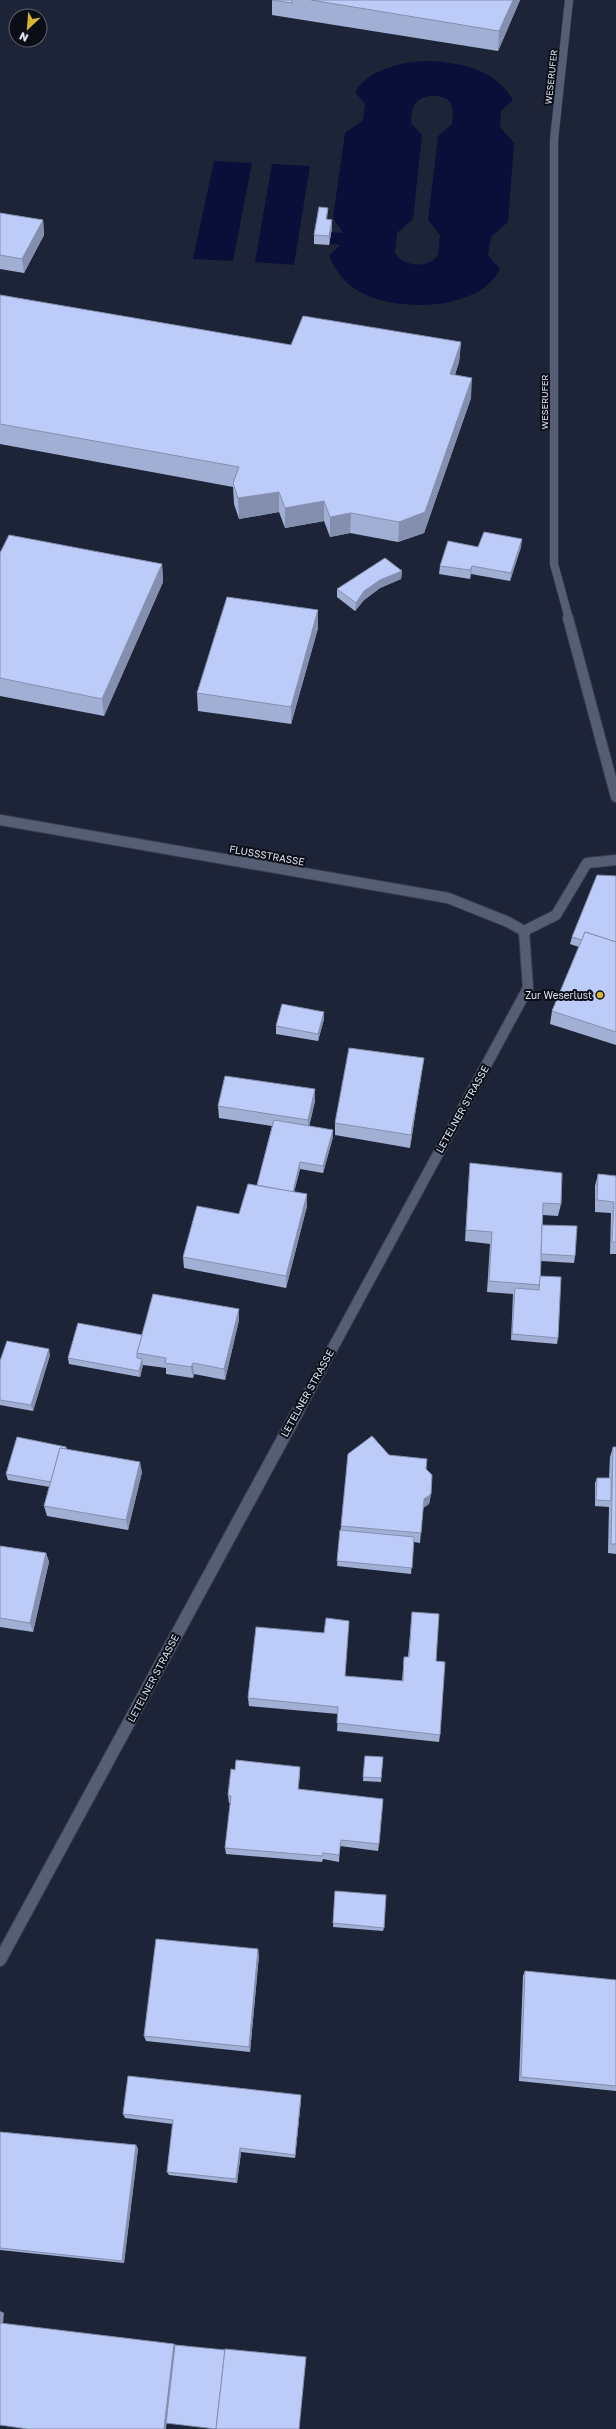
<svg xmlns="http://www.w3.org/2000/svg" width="616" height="2429" font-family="'Golos Text',sans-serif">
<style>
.water{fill:#090f38;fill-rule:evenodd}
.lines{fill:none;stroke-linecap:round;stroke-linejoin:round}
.minor-far2-casing{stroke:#3b4051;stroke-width:9}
.minor-far1-casing{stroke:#3b4051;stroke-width:12}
.minor-casing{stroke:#3b4051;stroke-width:14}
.minor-far2{stroke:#565e75;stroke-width:8}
.minor-far1{stroke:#565e75;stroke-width:10}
.minor{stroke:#565e75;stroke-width:12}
.wall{fill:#a2afd5}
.shaded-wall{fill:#848eae}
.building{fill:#bccbf8;stroke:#848eae}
.poi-dot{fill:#dab333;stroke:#0b0e17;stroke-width:1.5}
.labels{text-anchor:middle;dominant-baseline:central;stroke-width:4;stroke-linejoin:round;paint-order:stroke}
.far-street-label{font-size:9px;fill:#dde2f0;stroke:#0b0e17}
.street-label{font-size:10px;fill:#dde2f0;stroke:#0b0e17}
.poi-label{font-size:10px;fill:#dde2f0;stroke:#0b0e17;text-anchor:end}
</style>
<rect width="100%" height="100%" fill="#1e2438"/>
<g class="water">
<path d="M433,61c32,3 63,9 80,39l-12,11 -1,16 14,16 -6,79 -17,15 -3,18 12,14c-21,43 -104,43 -140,23 -15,-8 -25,-21 -31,-37l12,-10 -12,-1 2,-12 12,1 -10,-15 12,-85 18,-13 2,-16 -10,-12c16,-25 50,-31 78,-31zM429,96c24,-1 25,8 23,28l-14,12 -10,84 12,15 -2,20c-9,14 -35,12 -43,-2l2,-20 16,-14 9,-84 -11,-12c1,-15 2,-24 18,-27z"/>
<polygon points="214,161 252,163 233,261 193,259"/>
<polygon points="272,164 310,166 294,265 255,262"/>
</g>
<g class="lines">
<g class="minor-far2-casing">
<polyline id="minor-far2" points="569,619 554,564 554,140 569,0"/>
</g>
<g class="minor-far1-casing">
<g id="minor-far1">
<polyline points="568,618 616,797"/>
<polyline points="0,820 448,898 508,922 524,931"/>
<polyline points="524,931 556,915 587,863 616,860"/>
<polyline points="298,1412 528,988 524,931"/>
</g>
</g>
<g class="minor-casing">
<polyline id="minor" points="0,1960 298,1411"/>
</g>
<use href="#minor-far2" class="minor-far2"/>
<use href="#minor-far1" class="minor-far1"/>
<use href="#minor" class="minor"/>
</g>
<g class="wall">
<polygon points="272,0 520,0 498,51 272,15"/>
<polygon points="328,208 327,219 332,220 332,228 329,245 314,244 314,235"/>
<polygon points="0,213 43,220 44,235 24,273 0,269"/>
<polygon points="0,295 291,345 461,342 459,362 455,375 471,398 424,533 398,542 350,533 330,537 324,521 285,528 279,512 239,519 234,504 233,487 0,444"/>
<polygon points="478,547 521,547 510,581 471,574 470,579 439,574 440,566"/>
<polygon points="0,553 162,564 163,582 104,716 0,696"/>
<polygon points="402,571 401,579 380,588 364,600 355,611 337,597 337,589"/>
<polygon points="318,628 291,724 198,711 197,693"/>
<polygon points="616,876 616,1045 550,1024 552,1011 579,947 570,944 572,937"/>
<polygon points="324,1019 318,1041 276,1034 276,1026"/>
<polygon points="424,1058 422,1070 410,1148 335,1135 335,1123"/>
<polygon points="315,1089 315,1101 309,1126 333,1130 333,1137 323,1173 300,1169 294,1192 307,1194 307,1206 286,1288 184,1268 183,1257 239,1214 257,1185 272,1126 219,1118 218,1106"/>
<polygon points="470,1163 561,1204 558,1216 543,1215 542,1225 575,1256 574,1263 541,1261 540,1276 558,1338 557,1344 511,1340 513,1294 487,1292 490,1244 465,1241 469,1175"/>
<polygon points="598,1174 616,1176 616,1254 610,1254 611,1213 595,1212 595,1186"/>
<polygon points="239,1309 239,1320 225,1380 194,1374 193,1378 166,1374 166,1368 143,1365 140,1377 69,1364 68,1358 142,1335"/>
<polygon points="50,1355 33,1411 0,1405 0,1361"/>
<polygon points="66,1447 67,1449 142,1472 128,1530 47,1516 44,1506 50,1487 8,1480 6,1474"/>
<polygon points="613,1447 616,1447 616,1554 608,1553 609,1507 595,1506 595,1483 597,1478 609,1478 610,1457"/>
<polygon points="389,1455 426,1469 431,1494 429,1504 423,1508 420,1543 414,1542 411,1574 337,1566 341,1526"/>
<polygon points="0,1546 46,1553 49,1562 33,1632 0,1627"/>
<polygon points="412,1612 436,1661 440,1735 439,1742 337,1731 338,1714 249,1706 248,1698 324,1633 349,1621 345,1676 402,1681 404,1657 408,1657"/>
<polygon points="365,1756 383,1757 381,1782 363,1781"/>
<polygon points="300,1767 300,1774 298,1789 379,1844 378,1851 340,1846 339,1862 323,1859 322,1862 226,1854 225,1848 231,1803 229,1803 228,1795 235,1770"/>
<polygon points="335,1891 384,1928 383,1931 333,1927"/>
<polygon points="259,1955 250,2052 146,2041 144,2036"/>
<polygon points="525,1971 616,1980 616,2091 519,2081 523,1976"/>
<polygon points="301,2099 295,2158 241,2152 237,2183 169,2175 167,2172 173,2124 125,2118 123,2114"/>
<polygon points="0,2132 136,2145 138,2149 124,2263 0,2250"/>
</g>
<g class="shaded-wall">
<polygon points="513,0 520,0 498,51 499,31"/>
<polygon points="43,220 44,235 24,273 22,259"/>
<polygon points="332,220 332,228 329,245 329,236"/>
<polygon points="461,342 459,362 448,395 450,374"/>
<polygon points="472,378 471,398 424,533 398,542 399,522"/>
<polygon points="279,492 279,512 239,519 238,498"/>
<polygon points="324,501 324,521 285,528 285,508"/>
<polygon points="351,513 350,533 330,537 330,517"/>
<polygon points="522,539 521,547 510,581 511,573"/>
<polygon points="162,564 163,582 104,716 102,699"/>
<polygon points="472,566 471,574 470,579 470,570"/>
<polygon points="402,571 401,579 380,588 364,600 355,611 356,603 364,591 380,580"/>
<polygon points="318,610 318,628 291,724 291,707"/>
<polygon points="324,1012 324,1019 318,1041 318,1034"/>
<polygon points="424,1058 422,1070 410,1148 411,1135"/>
<polygon points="315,1089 315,1101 308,1132 308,1120"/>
<polygon points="333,1130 333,1137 323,1173 323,1166"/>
<polygon points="300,1162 300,1169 291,1204 291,1197"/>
<polygon points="307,1194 307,1206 286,1288 286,1276"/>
<polygon points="239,1309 239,1320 225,1380 224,1369"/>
<polygon points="49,1349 50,1355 33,1411 31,1405"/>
<polygon points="142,1359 143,1365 140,1377 139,1371"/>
<polygon points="193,1363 194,1374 193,1378 191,1367"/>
<polygon points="140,1462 142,1472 128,1530 126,1520"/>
<polygon points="431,1494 429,1504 423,1508 424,1499"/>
<polygon points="46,1553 49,1562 33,1632 30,1623"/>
<polygon points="300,1767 300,1774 298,1797 298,1789"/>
<polygon points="258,1949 259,1955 250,2052 249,2047"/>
<polygon points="301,2095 301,2099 295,2158 295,2155"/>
<polygon points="136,2145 138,2149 124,2263 122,2261"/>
<polygon points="240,2148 241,2152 237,2183 236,2179"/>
<polygon points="0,2311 4,2313 3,2324 0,2323"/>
<polygon points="174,2344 176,2345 166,2429 164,2429"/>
</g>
<g class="building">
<polygon points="272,0 292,0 292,3"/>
<polygon points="311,0 513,0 499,31"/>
<polygon points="319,207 328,208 326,219 332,220 329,236 314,235"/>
<polygon points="0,213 43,220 22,259 0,255"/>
<polygon points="0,295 291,345 303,316 461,342 450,374 472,378 425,512 399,522 351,513 330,517 324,501 285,508 279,492 238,498 233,483 239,467 0,424"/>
<polygon points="484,532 522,539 511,573 472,566 470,570 440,566 448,541 478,547"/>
<polygon points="9,535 162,564 102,699 0,678 0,553"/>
<polygon points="385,558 402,571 380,580 364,591 356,603 337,589"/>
<polygon points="227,597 318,610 291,707 197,693"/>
<polygon points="597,875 616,876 616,942 585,932 582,940 572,937"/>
<polygon points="585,932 616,942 616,1032 552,1011"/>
<polygon points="282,1004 324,1012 318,1034 276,1026"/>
<polygon points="349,1048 424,1058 411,1135 335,1123"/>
<polygon points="225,1076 315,1089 308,1120 218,1106"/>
<polygon points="274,1120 333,1130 323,1166 300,1162 293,1192 257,1185"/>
<polygon points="470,1163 562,1173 561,1204 543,1203 540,1285 489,1281 492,1232 466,1230"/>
<polygon points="598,1174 616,1176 616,1242 612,1242 614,1202 597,1200"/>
<polygon points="248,1184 307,1194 286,1276 183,1257 197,1206 239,1214"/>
<polygon points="542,1225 577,1226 575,1256 541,1254"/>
<polygon points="540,1276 561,1277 558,1338 512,1334 515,1288 539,1290"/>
<polygon points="153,1294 239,1309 224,1369 193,1363 191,1367 165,1363 166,1358 137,1353"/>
<polygon points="78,1323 142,1335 137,1353 137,1358 142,1359 139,1371 68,1358"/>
<polygon points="7,1341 49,1349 31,1405 0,1400 0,1361"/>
<polygon points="372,1436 389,1455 427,1459 426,1469 432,1475 431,1494 424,1499 421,1533 341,1526 348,1454"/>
<polygon points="17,1437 66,1447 66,1449 60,1448 51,1482 6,1474"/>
<polygon points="613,1447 616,1447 616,1544 611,1544"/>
<polygon points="60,1448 140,1462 126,1520 44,1506"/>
<polygon points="597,1478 611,1478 611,1501 596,1500"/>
<polygon points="340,1530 414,1537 412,1568 337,1561"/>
<polygon points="0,1546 46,1553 30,1623 0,1618"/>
<polygon points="412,1612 439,1614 436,1661 445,1662 440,1735 337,1723 338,1707 248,1698 256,1627 324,1633 326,1618 349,1621 345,1676 403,1681 404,1657 409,1657"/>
<polygon points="365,1756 383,1757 381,1778 363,1777"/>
<polygon points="236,1760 300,1767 298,1789 383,1799 379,1844 341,1840 339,1855 323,1853 322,1856 225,1848 231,1796 228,1795 231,1769 235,1770"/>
<polygon points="335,1891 386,1895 384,1928 333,1923"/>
<polygon points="156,1939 258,1949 249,2047 144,2036"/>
<polygon points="525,1971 616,1980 616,2086 521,2077"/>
<polygon points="128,2076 301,2095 295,2155 240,2148 236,2179 167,2172 173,2120 123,2114"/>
<polygon points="0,2132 136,2145 122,2261 0,2248"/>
<polygon points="0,2323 174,2344 164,2429 28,2429 0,2425"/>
<polygon points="175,2345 225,2350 216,2429 166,2423"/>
<polygon points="225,2349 306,2357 299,2429 216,2429"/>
</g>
<circle class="poi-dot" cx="600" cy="995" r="4"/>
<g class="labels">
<g class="far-street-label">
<text transform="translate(551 77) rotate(-84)">WESERUFER</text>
<text transform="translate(544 402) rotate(-90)">WESERUFER</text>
</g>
<g class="street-label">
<text transform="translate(267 855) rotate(10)">FLUSSSTRASSE</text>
<text transform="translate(462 1109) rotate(-61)">LETELNER STRASSE</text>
<text transform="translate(307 1393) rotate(-61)">LETELNER STRASSE</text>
<text transform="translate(153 1678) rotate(-62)">LETELNER STRASSE</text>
</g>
<g class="poi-label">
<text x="592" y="995">Zur Weserlust</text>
</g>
</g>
<g transform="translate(28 28) rotate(206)"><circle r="19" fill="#0b0e17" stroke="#5f636e"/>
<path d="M0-3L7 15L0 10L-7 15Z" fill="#dab333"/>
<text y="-6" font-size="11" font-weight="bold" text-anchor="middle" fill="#dde2f0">N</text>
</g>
</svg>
